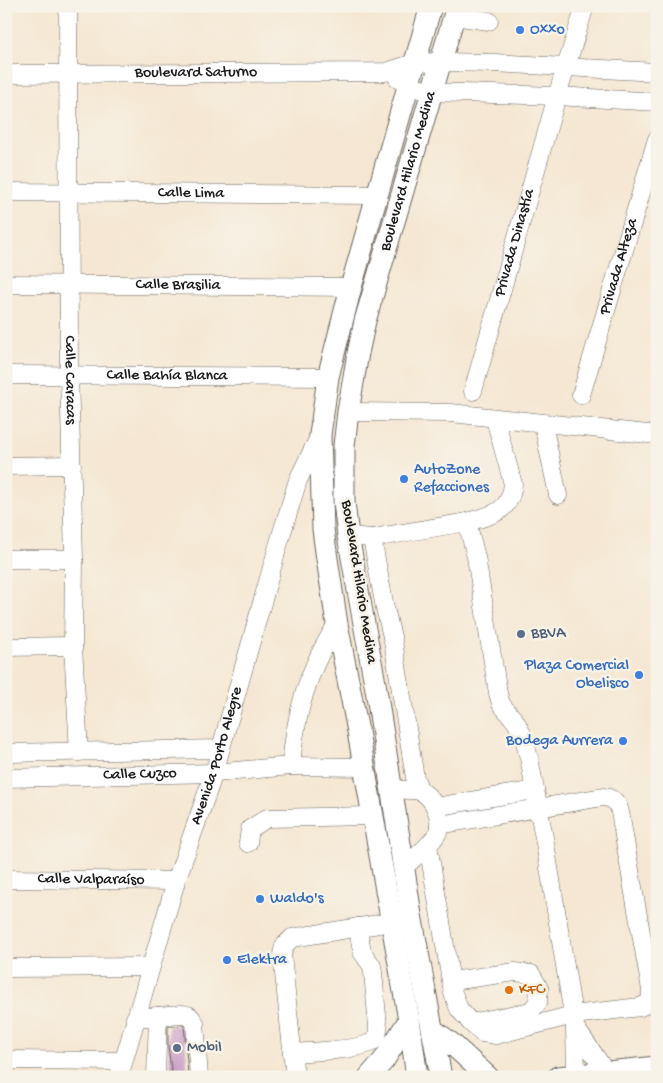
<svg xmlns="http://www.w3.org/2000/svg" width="663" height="1083" font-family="'Gochi Hand',sans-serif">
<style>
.building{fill:#caa1c7}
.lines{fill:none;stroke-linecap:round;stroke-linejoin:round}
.minor-casing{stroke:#68635c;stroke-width:19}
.major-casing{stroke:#68635c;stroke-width:23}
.minor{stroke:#fff;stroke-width:18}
.major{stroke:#fff;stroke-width:21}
.shop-dot{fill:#3f7fe0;stroke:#f7f3e8;stroke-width:2}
.service-dot{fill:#5c6f8a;stroke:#f7f3e8;stroke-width:2}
.food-dot{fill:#e8710a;stroke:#f7f3e8;stroke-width:2}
.labels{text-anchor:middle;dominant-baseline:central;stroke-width:5;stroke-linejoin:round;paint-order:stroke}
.shop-label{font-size:16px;fill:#366cbe;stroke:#f7f3e8;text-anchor:start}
.street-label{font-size:16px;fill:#1c1c1c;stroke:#f7f3e8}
.service-label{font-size:16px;fill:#4e5e75;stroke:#f7f3e8;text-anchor:start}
.food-label{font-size:16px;fill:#c56008;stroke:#f7f3e8;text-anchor:start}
</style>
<rect width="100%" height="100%" fill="#f7f3e8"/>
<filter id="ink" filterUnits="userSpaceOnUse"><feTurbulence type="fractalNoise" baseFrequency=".02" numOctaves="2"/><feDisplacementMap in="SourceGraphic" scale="10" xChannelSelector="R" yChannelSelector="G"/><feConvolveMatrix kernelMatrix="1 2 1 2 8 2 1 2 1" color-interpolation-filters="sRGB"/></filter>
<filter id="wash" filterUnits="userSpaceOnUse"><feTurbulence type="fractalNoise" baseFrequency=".0096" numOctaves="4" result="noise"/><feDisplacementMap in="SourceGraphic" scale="20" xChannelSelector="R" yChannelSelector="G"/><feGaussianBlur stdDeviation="1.12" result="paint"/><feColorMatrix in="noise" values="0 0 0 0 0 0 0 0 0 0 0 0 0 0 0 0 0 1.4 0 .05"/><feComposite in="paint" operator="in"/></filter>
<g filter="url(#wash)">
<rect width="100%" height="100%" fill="#f5e7d3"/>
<g id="blocks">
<polygon class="building" points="184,1025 188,1075 172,1077 168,1046 168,1026"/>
</g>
</g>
<g filter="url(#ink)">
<use href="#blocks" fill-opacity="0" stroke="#68635c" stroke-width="1"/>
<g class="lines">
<g class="minor-casing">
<g id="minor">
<path id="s1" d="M68,6l1,368 5,185 -1,87 6,106"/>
<polyline points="454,16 489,21"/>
<path id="s2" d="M6,74l380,-2 28,-9 26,-1 54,1 163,9"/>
<polyline points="398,79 409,86 432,92 557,96 657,102"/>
<path id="s3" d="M6,192l370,3"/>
<path id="s4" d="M6,284l345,3"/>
<path id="s5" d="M6,375l322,2"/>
<path id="s6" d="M473,391l84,-295 28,-90"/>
<path id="s7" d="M581,395l76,-256"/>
<polyline points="348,412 451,413 657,435"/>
<polyline points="543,424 558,495"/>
<polyline points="6,466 72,465"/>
<path d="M467,522c25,-7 43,-9 46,-38l-18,-65"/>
<polyline points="348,536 372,538 467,522 476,557 498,693 501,704 516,722 524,738 529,758 545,843 575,1027 576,1075"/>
<polyline points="372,538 385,608 393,641 415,778 420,791"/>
<polyline points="6,559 74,559"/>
<polyline points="6,647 73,646"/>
<polyline points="6,753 220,749"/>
<path d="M291,766c3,-37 12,-78 29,-112 5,-10 11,-20 17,-30"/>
<path id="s8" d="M6,778l208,-5 77,-7 73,1"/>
<path d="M391,790c9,0 19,-1 28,1 14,4 25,30 18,43 -8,13 -22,23 -33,33"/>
<polyline points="435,807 535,790"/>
<polyline points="248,843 250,829 267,818 372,816"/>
<path d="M428,845l25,148 6,16 12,14 11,10 14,2 77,-20 67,-8 11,-5v-12l-28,-160c-3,-15 -1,-32 -20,-33l-164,28"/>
<path id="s9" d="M6,879l170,2"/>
<polyline points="6,968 150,967"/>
<polyline points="452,981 515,972 531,974 539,988 538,1002 531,1011 471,1023"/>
<path d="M135,1018l46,-4c8,0 10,2 14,9l4,54"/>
<polyline points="575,1027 606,1072"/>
<path d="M292,1053c15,-1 71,-3 81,-12 5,-4 5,-8 5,-14l-5,-55 -1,-6 -10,-14 -4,-25"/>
<polyline points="6,1060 123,1061"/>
<path id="s10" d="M119,1077l57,-196 38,-108 66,-234 18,-59 22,-45"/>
<polyline points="156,1077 158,1016"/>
<polyline points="295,1077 282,955 284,946 292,938 391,922"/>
</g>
</g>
<g class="major-casing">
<g id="major">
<polyline points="433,1030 452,1044 488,1077"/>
<polyline points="369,1077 384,1060 409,1020"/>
<polyline points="417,1077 409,1020 357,726 337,624 326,552 323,529 320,435 328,377 351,287 431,6"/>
<path id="s11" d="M441,1077l-30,-162 -35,-226 -28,-153 -4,-34v-56l4,-34 10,-59 7,-32 92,-315"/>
<polyline points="558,1077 657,1067"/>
</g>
</g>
<use href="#minor" class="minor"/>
<use href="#major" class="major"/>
</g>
</g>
<g class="shop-dot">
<circle cx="520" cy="30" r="5"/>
<circle cx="404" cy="479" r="5"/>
<circle cx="639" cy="675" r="5"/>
<circle cx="623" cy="741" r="5"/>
<circle cx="260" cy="899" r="5"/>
<circle cx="227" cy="960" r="5"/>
</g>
<g class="service-dot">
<circle cx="521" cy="634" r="5"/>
<circle cx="177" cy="1048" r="5"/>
</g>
<circle class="food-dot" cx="509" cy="990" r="5"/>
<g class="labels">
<g class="shop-label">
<text x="530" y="30">Oxxo</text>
<text x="414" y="470">AutoZone<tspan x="414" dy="18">Refacciones</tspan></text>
<text x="629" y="666" text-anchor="end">Plaza Comercial<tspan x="629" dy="18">Obelisco</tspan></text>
<text x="613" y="741" text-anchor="end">Bodega Aurrera</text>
<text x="270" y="899">Waldo's</text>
<text x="237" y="960">Elektra</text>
</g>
<g class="street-label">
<text stroke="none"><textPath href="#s2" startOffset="190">Boulevard Saturno</textPath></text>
<text stroke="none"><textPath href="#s11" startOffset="922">Boulevard Hilario Medina</textPath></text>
<text stroke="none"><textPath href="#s3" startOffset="185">Calle Lima</textPath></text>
<text stroke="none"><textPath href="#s6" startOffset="154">Privada Dinastía</textPath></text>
<text stroke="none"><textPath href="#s7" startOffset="134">Privada Alteza</textPath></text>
<text stroke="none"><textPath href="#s4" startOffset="172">Calle Brasilia</textPath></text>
<text stroke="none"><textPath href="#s5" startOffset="161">Calle Bahía Blanca</textPath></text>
<text stroke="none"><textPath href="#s1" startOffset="374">Calle Caracas</textPath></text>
<text transform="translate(358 582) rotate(81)">Boulevard Hilario Medina</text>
<text stroke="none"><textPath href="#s10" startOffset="336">Avenida Porto Alegre</textPath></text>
<text stroke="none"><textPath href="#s8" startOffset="134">Calle Cuzco</textPath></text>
<text stroke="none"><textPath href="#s9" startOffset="85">Calle Valparaíso</textPath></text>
</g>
<g class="service-label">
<text x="531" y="634">BBVA</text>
<text x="187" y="1048">Mobil</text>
</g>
<g class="food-label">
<text x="519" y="990">KFC</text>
</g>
</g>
<rect width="663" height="1083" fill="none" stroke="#f7f3e8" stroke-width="25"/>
</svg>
